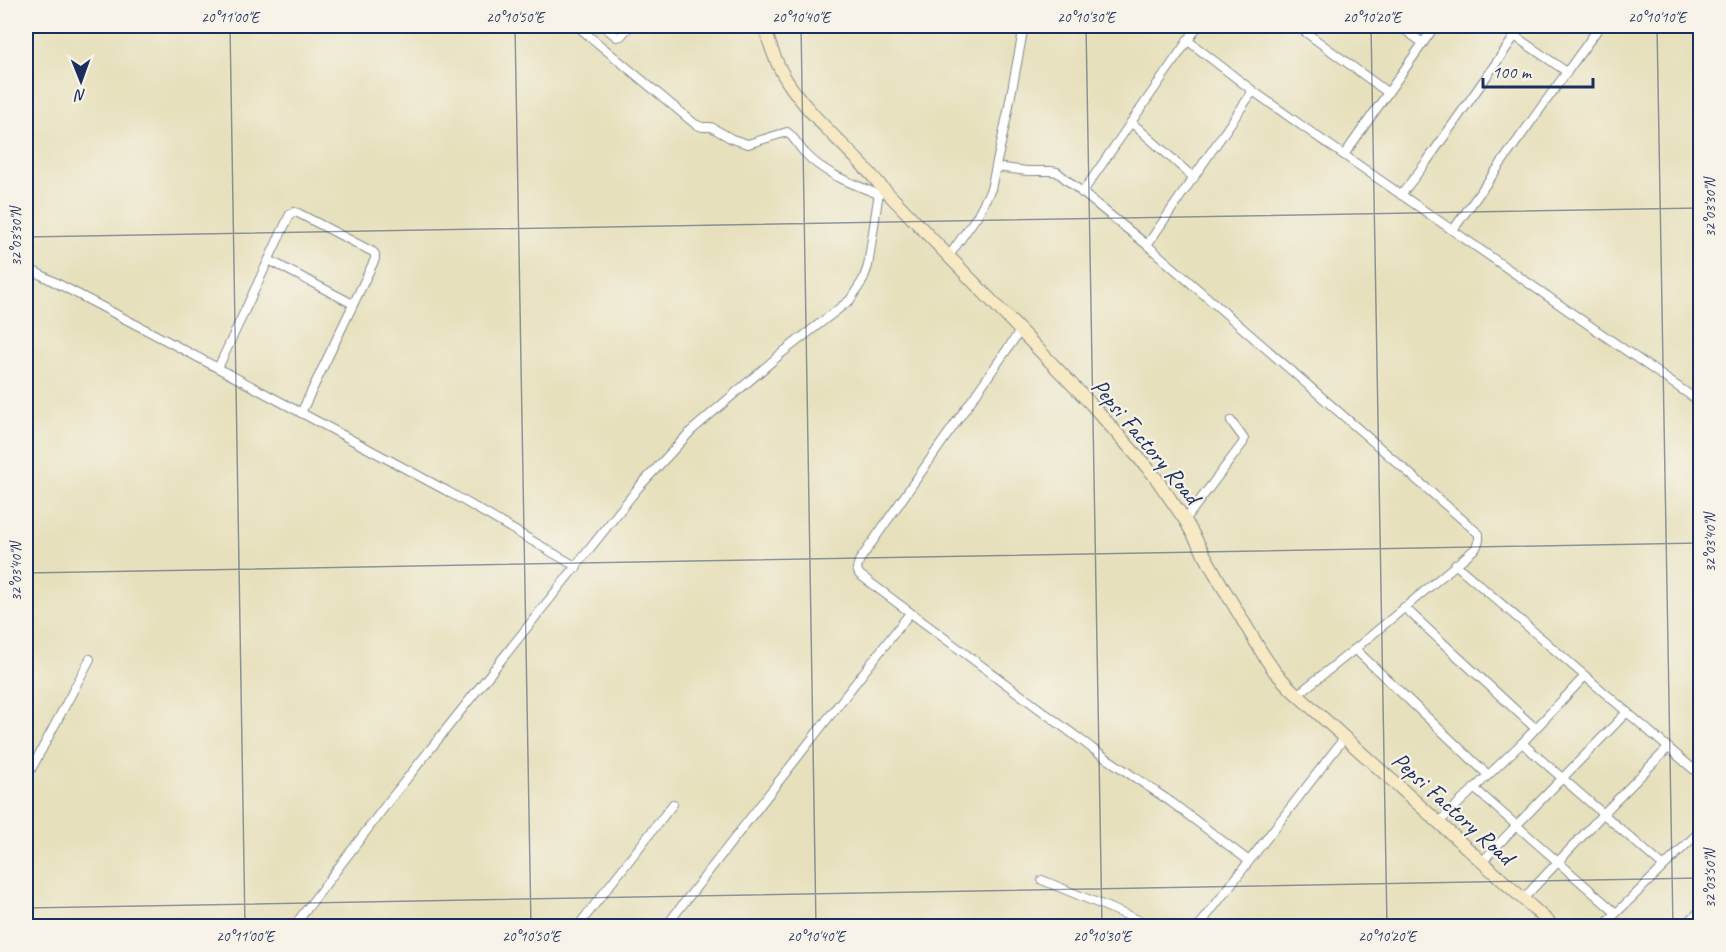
<svg xmlns="http://www.w3.org/2000/svg" width="1726" height="952" font-family="Caveat,sans-serif">
<style>
.lines{fill:none;stroke-linecap:round;stroke-linejoin:round}
.minor-casing{stroke:#80888d;stroke-width:10}
.secondary-casing{stroke:#80888d;stroke-width:14}
.minor{stroke:#fff;stroke-width:8}
.secondary{stroke:#f6e9c3;stroke-width:12}
.ticks{fill:none;stroke:#1b2f5e;stroke-width:1.5;stroke-opacity:0.45}
.labels{text-anchor:middle;dominant-baseline:central;stroke-width:4.5;stroke-linejoin:round;paint-order:stroke}
.street-label{font-size:24px;fill:#1b2f5e;stroke:#f7f3e8}
.neatline{fill:none;stroke:#1b2f5e;stroke-width:2}
.ticks-label{font-size:15px;text-anchor:middle;fill:#1b2f5e}
</style>
<rect width="100%" height="100%" fill="#f7f3e8"/>
<filter id="ink" filterUnits="userSpaceOnUse"><feTurbulence type="fractalNoise" baseFrequency=".0167" numOctaves="2"/><feDisplacementMap in="SourceGraphic" scale="12" xChannelSelector="R" yChannelSelector="G"/><feConvolveMatrix kernelMatrix="1 2 1 2 8 2 1 2 1" color-interpolation-filters="sRGB"/></filter>
<filter id="wash" filterUnits="userSpaceOnUse"><feTurbulence type="fractalNoise" baseFrequency=".008" numOctaves="4" result="noise"/><feDisplacementMap in="SourceGraphic" scale="24" xChannelSelector="R" yChannelSelector="G"/><feGaussianBlur stdDeviation="1.35" result="paint"/><feColorMatrix in="noise" values="0 0 0 0 0 0 0 0 0 0 0 0 0 0 0 0 0 1.4 0 .05"/><feComposite in="paint" operator="in"/></filter>
<g filter="url(#wash)">
<rect width="100%" height="100%" fill="#e6e0bc"/>
</g>
<g filter="url(#ink)">
<g class="lines">
<g class="minor-casing">
<g id="minor">
<path d="M577,26l118,98 7,3h9l21,12 16,5 39,-12c8,6 11,14 18,21 19,21 48,31 73,41"/>
<polyline points="603,26 617,37 621,36 630,26"/>
<polyline points="1297,26 1387,92"/>
<polyline points="1399,26 1423,43"/>
<polyline points="1500,26 1567,72"/>
<polyline points="1187,40 1253,91 1305,128 1700,402"/>
<polyline points="1131,122 1194,178"/>
<polyline points="1344,155 1435,26"/>
<polyline points="996,167 1027,171 1051,171 1057,172 1147,245 1479,534 1479,540 1476,548 1355,649 1297,695"/>
<polyline points="1082,193 1198,26"/>
<polyline points="1401,195 1427,161 1522,26"/>
<polyline points="1453,230 1600,26"/>
<polyline points="1147,245 1253,91"/>
<polyline points="949,256 977,216 991,189 1007,116 1024,26"/>
<polyline points="269,260 353,304"/>
<polyline points="26,267 171,343 447,491 577,567"/>
<polyline points="1020,331 859,561 857,569 859,574 872,584 1093,749 1171,802 1249,861"/>
<polyline points="218,368 290,214 294,212 298,213 373,252 375,254 375,259 301,413"/>
<polyline points="1185,520 1243,443 1244,439 1231,421"/>
<polyline points="1455,564 1700,775"/>
<polyline points="1404,607 1535,728"/>
<polyline points="1355,649 1488,775"/>
<polyline points="1522,743 1663,866"/>
<polyline points="26,779 90,659"/>
<polyline points="1474,788 1616,913"/>
<polyline points="1439,822 1522,743 1585,676"/>
<path d="M1482,862c47,-51 97,-100 145,-150"/>
<polyline points="1042,880 1153,926"/>
<polyline points="1523,899 1603,814 1668,748"/>
<polyline points="294,926 389,801 638,488 691,431 783,352 850,300 863,280 868,266 880,185"/>
<polyline points="578,926 673,804"/>
<polyline points="666,926 910,613"/>
<polyline points="1199,926 1345,737"/>
<polyline points="1603,926 1700,831"/>
<polyline points="1684,926 1700,911"/>
</g>
</g>
<g class="secondary-casing">
<path id="secondary" d="M764,26c6,19 12,38 23,55 25,39 64,68 93,104l211,219 62,70 32,46 36,64 43,72 11,16 16,17 262,237"/>
</g>
<use href="#minor" class="minor"/>
<use href="#secondary" class="secondary"/>
</g>
</g>
<path class="ticks" d="M230,26l15,900M515,26l16,900M801,26l15,900M1086,26l16,900M1371,26l16,900M1657,26l16,900M26,237l1674,-29M26,573l1674,-30M26,908l1674,-30"/>
<g class="labels">
<g class="street-label">
<text transform="translate(1146 441) rotate(50)">Pepsi Factory Road</text>
<text transform="translate(1453 808) rotate(42)">Pepsi Factory Road</text>
</g>
</g>
<rect width="1726" height="952" fill="none" stroke="#f7f3e8" stroke-width="66"/>
<g transform="translate(81 81) rotate(179)" stroke="#f7f3e8" stroke-width="4.5" paint-order="stroke">
<path d="M0-4.5L10 22L0 15L-10 22Z" fill="#1b2f5e"/>
<text y="-9" font-size="16" font-weight="bold" text-anchor="middle" fill="#1b2f5e">N</text>
</g>
<path d="M1483 78v9h110v-9" fill="none" stroke="#1b2f5e" stroke-width="3"/>
<text x="1492" y="78" font-size="18" fill="#1b2f5e" stroke="#f7f3e8" stroke-width="4.5" paint-order="stroke">100 m</text>
<rect x="33" y="33" width="1660" height="886" class="neatline"/>
<g class="ticks-label">
<text x="230" y="22">20°11'00"E</text>
<text x="515" y="22">20°10'50"E</text>
<text x="801" y="22">20°10'40"E</text>
<text x="1086" y="22">20°10'30"E</text>
<text x="1372" y="22">20°10'20"E</text>
<text x="1657" y="22">20°10'10"E</text>
<text transform="translate(1710 208) rotate(-90)" y="5">32°03'30"N</text>
<text transform="translate(16 237) rotate(-90)" y="5">32°03'30"N</text>
<text transform="translate(1710 543) rotate(-90)" y="5">32°03'40"N</text>
<text transform="translate(16 572) rotate(-90)" y="5">32°03'40"N</text>
<text transform="translate(1710 879) rotate(-90)" y="5">32°03'50"N</text>
<text x="245" y="941">20°11'00"E</text>
<text x="531" y="941">20°10'50"E</text>
<text x="816" y="941">20°10'40"E</text>
<text x="1102" y="941">20°10'30"E</text>
<text x="1387" y="941">20°10'20"E</text>
</g>
</svg>
